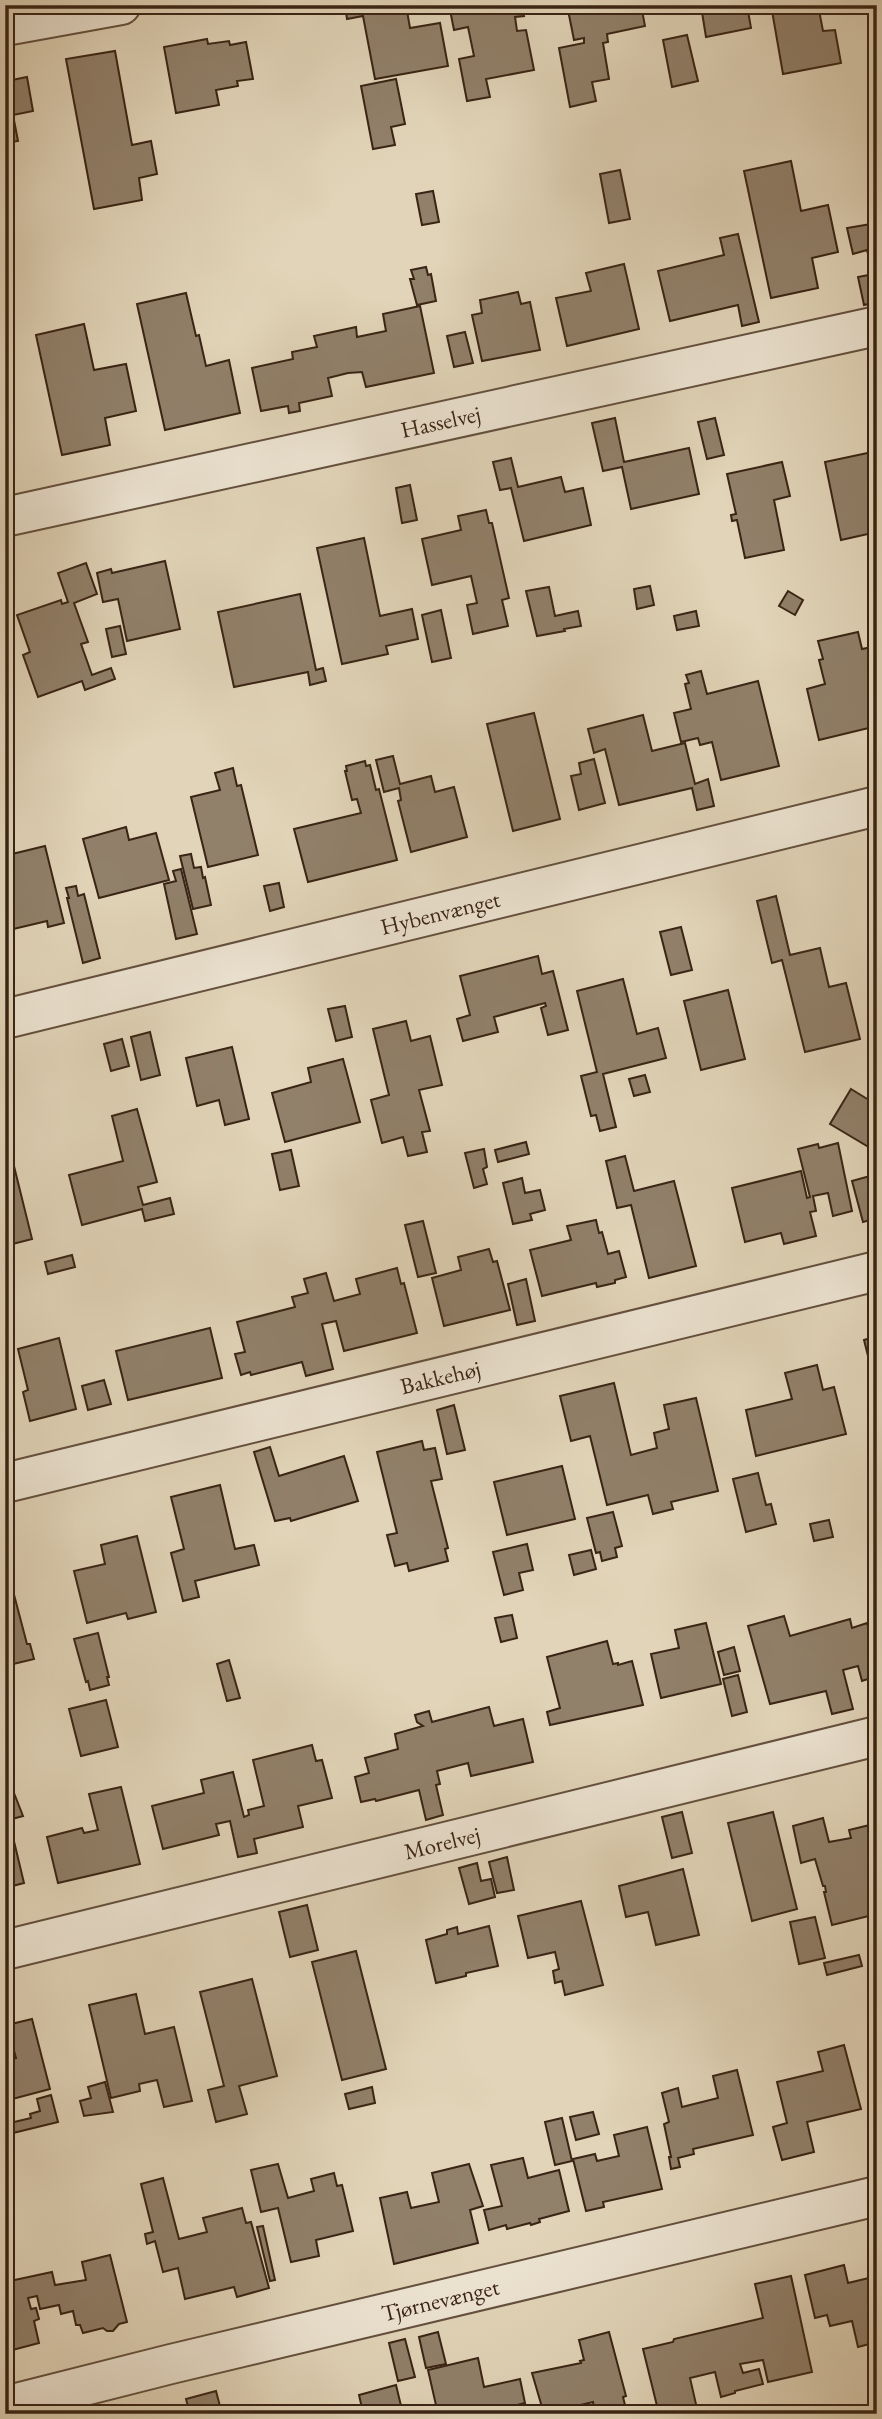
<svg xmlns="http://www.w3.org/2000/svg" width="882" height="2419" font-family="'EB Garamond',serif">
<style>
.building{fill:#91806a;stroke:#3a2415;stroke-width:2}
.lines{fill:none;stroke-linecap:round;stroke-linejoin:round}
.minor-casing{stroke:#64503e;stroke-width:42}
.minor{stroke:#ece3d1;stroke-width:38}
.labels{text-anchor:middle;dominant-baseline:central;stroke-width:7;stroke-linejoin:round;paint-order:stroke}
.street-label{font-size:23px;fill:#3a2415;stroke:#ece3d1}
</style>
<rect width="100%" height="100%" fill="#e1d4b8"/>
<filter id="stains"><feTurbulence type="fractalNoise" baseFrequency=".00286" numOctaves="4"/><feColorMatrix values="0 0 0 0 .2 0 0 0 0 .09 0 0 0 0 .02 0 0 0 .5 -.17"/></filter>
<radialGradient id="worn" r=".72"><stop offset=".6" stop-color="#630" stop-opacity="0"/><stop offset="1" stop-color="#630" stop-opacity=".3"/></radialGradient>
<g class="building">
<polygon points="345,5 364,5 365,8 380,5 406,5 410,28 440,23 448,66 375,79 363,16 347,19"/>
<polygon points="449,5 522,5 524,16 515,17 517,31 526,30 534,70 486,79 490,97 467,101 459,59 474,56 468,27 454,30"/>
<polygon points="567,5 641,5 645,26 607,34 608,42 603,43 609,79 592,82 596,101 570,107 559,48 584,43 584,38 574,40"/>
<polygon points="679,5 747,5 751,28 706,37 701,6 680,10"/>
<polygon points="771,5 818,5 823,31 835,30 841,63 783,74"/>
<polygon points="687,35 698,81 672,87 663,40"/>
<polygon points="207,39 208,44 229,41 230,45 246,42 253,79 237,81 238,86 216,90 219,105 176,113 164,47"/>
<polygon points="115,51 132,145 151,141 157,174 139,178 142,200 94,209 66,59"/>
<polygon points="6,77 7,81 27,77 33,111 13,115 18,141 5,143"/>
<polygon points="396,79 405,124 391,127 395,145 373,149 361,86"/>
<polygon points="791,161 801,211 828,205 838,252 812,258 818,288 771,298 744,171"/>
<polygon points="620,170 630,219 609,223 600,174"/>
<polygon points="433,191 439,222 422,225 416,194"/>
<polygon points="877,223 877,265 871,266 867,250 853,254 847,228"/>
<polygon points="738,234 759,322 742,326 738,305 670,321 658,271 724,255 720,238"/>
<polygon points="624,264 639,329 567,346 556,298 591,291 586,273"/>
<polygon points="426,267 428,275 431,274 436,301 417,305 410,279 414,279 411,270"/>
<polygon points="874,274 877,302 864,305 858,277"/>
<polygon points="518,292 521,304 530,302 540,350 482,361 472,315 482,313 480,300"/>
<polygon points="186,293 196,336 199,335 206,366 229,360 240,413 165,430 137,304"/>
<polygon points="420,306 434,373 366,387 362,372 348,373 328,378 332,396 299,403 300,411 289,413 288,406 261,411 252,368 293,359 292,352 317,347 314,336 356,327 357,337 386,331 383,314"/>
<polygon points="84,324 94,370 126,364 136,411 105,418 110,445 62,455 36,335"/>
<polygon points="465,332 473,363 454,367 447,336"/>
<polygon points="615,418 624,462 689,448 699,494 631,509 622,467 603,471 592,423"/>
<polygon points="715,418 724,455 707,459 698,422"/>
<polygon points="877,451 877,532 841,540 825,462"/>
<polygon points="511,458 518,487 561,477 565,492 583,488 591,525 524,541 511,488 500,490 493,462"/>
<polygon points="782,462 790,496 774,500 784,550 745,558 737,520 732,521 731,515 736,514 727,474"/>
<polygon points="410,485 417,520 402,523 396,488"/>
<polygon points="486,510 489,523 492,523 509,598 502,600 508,626 473,634 467,605 477,603 471,576 432,585 422,539 461,530 458,516"/>
<polygon points="364,538 380,616 412,609 418,639 386,646 388,654 342,664 317,548"/>
<polygon points="165,561 180,629 127,641 118,599 103,602 97,573 111,569 112,573"/>
<polygon points="86,563 97,594 74,603 88,642 81,644 92,675 111,668 115,679 85,690 82,681 38,697 23,655 30,652 17,615 61,600 62,604 68,602 58,573"/>
<polygon points="650,586 654,605 637,609 634,589"/>
<polygon points="549,587 555,616 578,611 581,626 564,629 565,631 537,636 526,591"/>
<polygon points="788,591 803,600 795,615 779,606"/>
<polygon points="300,594 316,670 323,668 326,681 310,685 308,672 234,687 218,612"/>
<polygon points="441,610 451,658 432,662 422,615"/>
<polygon points="696,611 699,626 677,630 674,616"/>
<polygon points="120,626 126,654 112,657 106,629"/>
<polygon points="858,632 862,649 877,646 877,674 873,675 877,689 877,726 819,740 807,689 825,684 819,660 823,659 818,641"/>
<polygon points="701,671 707,694 758,681 779,766 721,780 712,742 700,745 698,738 681,742 674,713 691,709 685,684 689,683 686,675"/>
<polygon points="534,713 560,819 513,831 487,724"/>
<polygon points="643,715 652,751 685,743 695,784 708,779 714,806 697,810 692,788 619,805 605,749 594,753 588,729"/>
<polygon points="393,756 400,784 431,776 435,792 454,787 467,837 411,852 398,801 401,800 399,788 384,792 376,760"/>
<polygon points="594,759 605,803 579,810 571,776 581,774 579,763"/>
<polygon points="365,761 366,766 370,765 376,790 379,789 397,860 308,882 294,829 361,813 357,799 352,800 345,771 347,771 346,766"/>
<polygon points="233,768 237,786 241,785 258,855 208,867 191,797 220,790 215,773"/>
<polygon points="126,827 129,840 156,833 169,880 99,898 83,839"/>
<polygon points="45,846 64,923 48,927 47,921 5,931 5,870 12,868 8,855"/>
<polygon points="191,854 194,868 201,867 203,878 205,877 211,905 193,909 180,856"/>
<polygon points="181,869 197,934 176,939 164,884 176,881 173,871"/>
<polygon points="279,883 284,907 270,911 264,886"/>
<polygon points="76,886 78,896 84,894 100,958 83,963 67,898 69,898 66,888"/>
<polygon points="776,896 790,955 820,948 829,987 846,983 860,1039 805,1052 782,960 772,963 757,901"/>
<polygon points="681,927 692,970 671,975 660,932"/>
<polygon points="538,956 542,974 553,971 568,1030 548,1035 541,1008 546,1006 545,1003 494,1017 498,1032 463,1041 457,1019 470,1015 460,976"/>
<polygon points="623,979 637,1034 658,1028 666,1058 603,1074 616,1127 600,1131 596,1115 591,1116 581,1076 597,1072 577,991"/>
<polygon points="728,990 745,1059 701,1070 684,1001"/>
<polygon points="345,1006 352,1037 336,1041 328,1009"/>
<polygon points="406,1021 411,1041 430,1036 442,1085 419,1090 430,1131 422,1132 427,1152 408,1156 403,1137 382,1143 371,1100 389,1095 373,1029"/>
<polygon points="150,1032 160,1075 141,1080 131,1037"/>
<polygon points="122,1039 129,1066 111,1071 104,1044"/>
<polygon points="232,1047 249,1119 225,1125 219,1100 197,1106 186,1058"/>
<polygon points="343,1059 360,1122 285,1142 272,1093 311,1082 308,1068"/>
<polygon points="645,1075 650,1092 634,1096 629,1079"/>
<polygon points="851,1089 877,1105 877,1152 830,1124"/>
<polygon points="137,1109 157,1182 138,1187 143,1205 170,1198 174,1214 145,1221 142,1209 82,1225 69,1175 123,1161 112,1116"/>
<polygon points="526,1142 529,1154 498,1162 495,1150"/>
<polygon points="838,1143 852,1211 833,1216 828,1193 813,1196 816,1211 810,1212 816,1236 784,1244 781,1233 745,1242 732,1188 801,1171 807,1198 810,1197 798,1149 818,1144 819,1148"/>
<polygon points="484,1149 487,1167 483,1169 487,1184 474,1188 465,1153"/>
<polygon points="291,1150 299,1186 280,1190 272,1154"/>
<polygon points="11,1154 32,1239 5,1246 5,1155"/>
<polygon points="625,1156 634,1191 674,1181 696,1266 649,1278 631,1205 617,1208 606,1161"/>
<polygon points="877,1174 877,1218 863,1222 852,1181"/>
<polygon points="522,1178 525,1193 540,1190 545,1210 530,1214 532,1220 513,1224 503,1183"/>
<polygon points="596,1220 599,1233 602,1232 608,1254 619,1251 626,1277 615,1280 615,1283 597,1287 596,1283 542,1296 530,1250 571,1240 567,1226"/>
<polygon points="423,1221 436,1273 418,1277 405,1225"/>
<polygon points="489,1249 493,1262 497,1261 510,1310 444,1326 432,1278 461,1270 458,1257"/>
<polygon points="72,1255 75,1267 48,1274 45,1262"/>
<polygon points="397,1268 401,1284 404,1283 417,1333 344,1351 336,1321 322,1324 333,1369 306,1376 302,1362 251,1375 250,1372 241,1375 235,1354 245,1352 237,1322 295,1307 292,1297 308,1293 304,1279 326,1273 334,1301 360,1294 356,1279"/>
<polygon points="526,1279 535,1321 517,1325 508,1284"/>
<polygon points="210,1328 222,1378 128,1400 116,1351"/>
<polygon points="877,1336 877,1383 875,1384 864,1340"/>
<polygon points="59,1338 76,1409 30,1421 23,1392 28,1390 18,1349"/>
<polygon points="817,1365 823,1390 834,1387 846,1434 756,1456 746,1410 792,1399 785,1373"/>
<polygon points="104,1380 111,1404 88,1410 82,1386"/>
<polygon points="614,1383 631,1455 657,1448 654,1433 669,1429 664,1405 696,1398 718,1491 671,1502 673,1509 653,1514 648,1495 607,1505 590,1436 571,1441 560,1396"/>
<polygon points="454,1405 465,1450 447,1454 437,1410"/>
<polygon points="422,1441 424,1450 435,1448 442,1479 431,1481 448,1548 445,1549 448,1561 409,1571 407,1563 395,1566 387,1535 397,1533 377,1452"/>
<polygon points="270,1447 279,1476 344,1456 358,1501 291,1521 290,1518 275,1521 254,1452"/>
<polygon points="562,1466 575,1519 507,1535 494,1482"/>
<polygon points="758,1473 766,1505 771,1504 776,1524 746,1532 733,1479"/>
<polygon points="220,1485 235,1549 254,1545 259,1565 195,1581 199,1597 183,1601 171,1553 184,1549 171,1497"/>
<polygon points="613,1512 622,1546 615,1548 617,1557 602,1561 600,1552 596,1553 587,1518"/>
<polygon points="829,1520 833,1537 814,1541 810,1524"/>
<polygon points="137,1536 156,1612 128,1619 126,1613 87,1623 74,1571 105,1564 101,1545"/>
<polygon points="527,1544 533,1570 519,1573 523,1590 504,1595 493,1552"/>
<polygon points="591,1550 596,1569 574,1575 569,1555"/>
<polygon points="7,1568 27,1644 30,1644 34,1659 5,1666 5,1569"/>
<polygon points="512,1615 517,1638 501,1642 495,1618"/>
<polygon points="784,1616 790,1636 850,1619 852,1628 867,1623 870,1633 877,1631 877,1676 862,1681 858,1666 843,1670 853,1709 832,1714 826,1691 770,1704 748,1626"/>
<polygon points="706,1623 721,1684 661,1698 651,1654 679,1648 675,1630"/>
<polygon points="98,1633 109,1677 107,1677 109,1685 90,1690 88,1681 86,1682 74,1639"/>
<polygon points="607,1641 613,1664 618,1663 618,1665 632,1661 643,1705 550,1725 547,1712 560,1708 547,1657"/>
<polygon points="734,1647 740,1671 724,1675 718,1652"/>
<polygon points="229,1660 240,1698 227,1701 217,1664"/>
<polygon points="738,1675 747,1712 732,1716 723,1679"/>
<polygon points="106,1700 118,1747 81,1756 69,1709"/>
<polygon points="489,1707 494,1726 523,1719 533,1762 471,1776 468,1763 437,1771 440,1784 436,1785 443,1815 426,1820 419,1790 376,1801 375,1799 361,1802 355,1777 369,1773 365,1758 398,1749 395,1734 423,1726 417,1722 415,1715 429,1711 432,1722"/>
<polygon points="312,1745 316,1761 322,1760 332,1798 298,1806 303,1827 254,1839 257,1853 238,1857 230,1821 216,1824 219,1835 163,1849 152,1806 204,1793 201,1780 233,1772 244,1817 249,1815 248,1810 264,1806 253,1760"/>
<polygon points="121,1787 140,1864 58,1883 47,1837 82,1828 84,1833 98,1830 89,1794"/>
<polygon points="14,1793 23,1816 5,1821 5,1795"/>
<polygon points="682,1812 692,1853 672,1858 662,1817"/>
<polygon points="773,1812 797,1909 752,1921 728,1823"/>
<polygon points="823,1818 829,1842 851,1838 849,1830 874,1824 877,1833 877,1914 832,1925 824,1892 826,1892 825,1886 823,1886 815,1859 801,1863 793,1826"/>
<polygon points="12,1833 24,1883 5,1888 5,1835"/>
<polygon points="507,1857 514,1890 497,1893 489,1862"/>
<polygon points="477,1863 481,1881 491,1879 495,1897 469,1904 459,1868"/>
<polygon points="683,1869 699,1935 656,1945 648,1912 626,1917 619,1886"/>
<polygon points="581,1901 603,1985 565,1995 562,1981 555,1983 553,1971 559,1969 555,1952 528,1958 518,1916"/>
<polygon points="307,1905 318,1950 290,1957 279,1912"/>
<polygon points="815,1917 825,1958 799,1964 790,1922"/>
<polygon points="489,1926 498,1966 466,1973 466,1976 436,1983 426,1940 447,1934 447,1930 457,1927 458,1934"/>
<polygon points="356,1951 386,2069 342,2080 312,1962"/>
<polygon points="859,1955 862,1966 827,1975 824,1963"/>
<polygon points="252,1979 277,2076 239,2086 247,2114 216,2122 208,2090 224,2086 200,1992"/>
<polygon points="136,1994 145,2034 174,2027 192,2101 164,2107 157,2080 139,2084 140,2091 111,2098 89,2005"/>
<polygon points="32,2019 50,2089 5,2101 5,2061 16,2058 7,2025"/>
<polygon points="844,2045 861,2109 807,2122 814,2152 782,2160 773,2127 787,2123 777,2082 823,2071 818,2052"/>
<polygon points="737,2070 753,2135 693,2149 694,2154 678,2158 680,2167 671,2169 669,2157 671,2157 664,2124 669,2122 662,2093 678,2088 682,2107 718,2098 713,2076"/>
<polygon points="105,2082 113,2112 84,2116 80,2101 91,2098 88,2087"/>
<polygon points="372,2087 375,2103 349,2109 345,2094"/>
<polygon points="51,2095 58,2122 13,2133 10,2123 31,2118 30,2114 40,2111 37,2099"/>
<polygon points="593,2112 599,2134 576,2140 570,2117"/>
<polygon points="7,2114 9,2122 6,2123 9,2134 5,2134 5,2115"/>
<polygon points="562,2118 572,2161 555,2165 545,2122"/>
<polygon points="647,2127 662,2189 603,2202 604,2207 586,2211 573,2159 595,2154 597,2161 619,2156 614,2135"/>
<polygon points="523,2158 528,2178 559,2170 569,2211 539,2219 540,2222 531,2225 530,2223 507,2229 506,2225 489,2230 484,2210 502,2206 491,2165"/>
<polygon points="278,2164 288,2198 314,2191 311,2179 334,2173 337,2186 342,2185 353,2231 316,2240 319,2256 291,2262 278,2208 261,2212 251,2170"/>
<polygon points="469,2164 483,2206 470,2210 478,2243 394,2264 380,2198 407,2192 411,2208 439,2202 432,2173"/>
<polygon points="163,2178 179,2239 207,2232 203,2218 242,2208 246,2223 251,2222 269,2288 237,2297 234,2287 185,2299 178,2268 163,2272 155,2241 147,2244 145,2234 153,2232 141,2184"/>
<polygon points="263,2226 275,2280 270,2281 257,2227"/>
<polygon points="110,2255 127,2322 119,2324 113,2331 107,2331 103,2328 83,2333 80,2325 76,2325 73,2311 61,2314 59,2305 40,2309 37,2296 28,2298 31,2309 36,2308 39,2319 34,2321 39,2343 5,2352 5,2282 52,2272 55,2285 86,2280 82,2262"/>
<polygon points="844,2265 848,2283 877,2276 877,2342 858,2347 852,2321 830,2326 827,2315 815,2318 805,2275"/>
<polygon points="791,2276 812,2372 768,2382 763,2360 740,2364 743,2373 759,2369 763,2384 735,2391 735,2393 721,2397 715,2372 690,2378 698,2413 659,2414 643,2349 673,2342 674,2339 763,2318 755,2284"/>
<polygon points="438,2332 446,2364 426,2368 419,2337"/>
<polygon points="609,2332 626,2396 623,2397 627,2413 595,2414 593,2402 568,2408 570,2414 544,2414 532,2373 581,2363 580,2361 584,2360 579,2340"/>
<polygon points="405,2339 415,2377 398,2381 389,2343"/>
<polygon points="478,2358 484,2387 520,2379 525,2403 480,2414 438,2414 428,2370"/>
<polygon points="396,2385 403,2414 338,2414 362,2408 359,2395"/>
<polygon points="216,2391 222,2414 190,2414 186,2399"/>
</g>
<g class="lines">
<g class="minor-casing">
<g id="minor">
<polyline points="5,26 121,5"/>
<path id="s1" d="M5,517l872,-191"/>
<path id="s2" d="M5,1019l872,-213"/>
<path id="s3" d="M5,1483l872,-212"/>
<path id="s4" d="M5,1950l872,-214"/>
<path id="s5" d="M5,2406l166,-42 706,-168"/>
</g>
</g>
<use href="#minor" class="minor"/>
</g>
<g class="labels">
<g class="street-label">
<text stroke="none"><textPath href="#s1" startOffset="446">Hasselvej</textPath></text>
<text stroke="none"><textPath href="#s2" startOffset="448">Hybenvænget</textPath></text>
<text stroke="none"><textPath href="#s3" startOffset="448">Bakkehøj</textPath></text>
<text stroke="none"><textPath href="#s4" startOffset="450">Morelvej</textPath></text>
<text stroke="none"><textPath href="#s5" startOffset="448">Tjørnevænget</textPath></text>
</g>
</g>
<rect width="882" height="2419" fill="none" stroke="#e1d4b8" stroke-width="28"/>
<rect x="7" y="7" width="868" height="2405" fill="none" stroke="#3a2415" stroke-width="3.5"/>
<rect x="14" y="14" width="854" height="2391" fill="none" stroke="#3a2415" stroke-width="2"/>
<rect width="100%" height="100%" filter="url(#stains)"/>
<rect width="100%" height="100%" fill="url(#worn)"/>
</svg>
